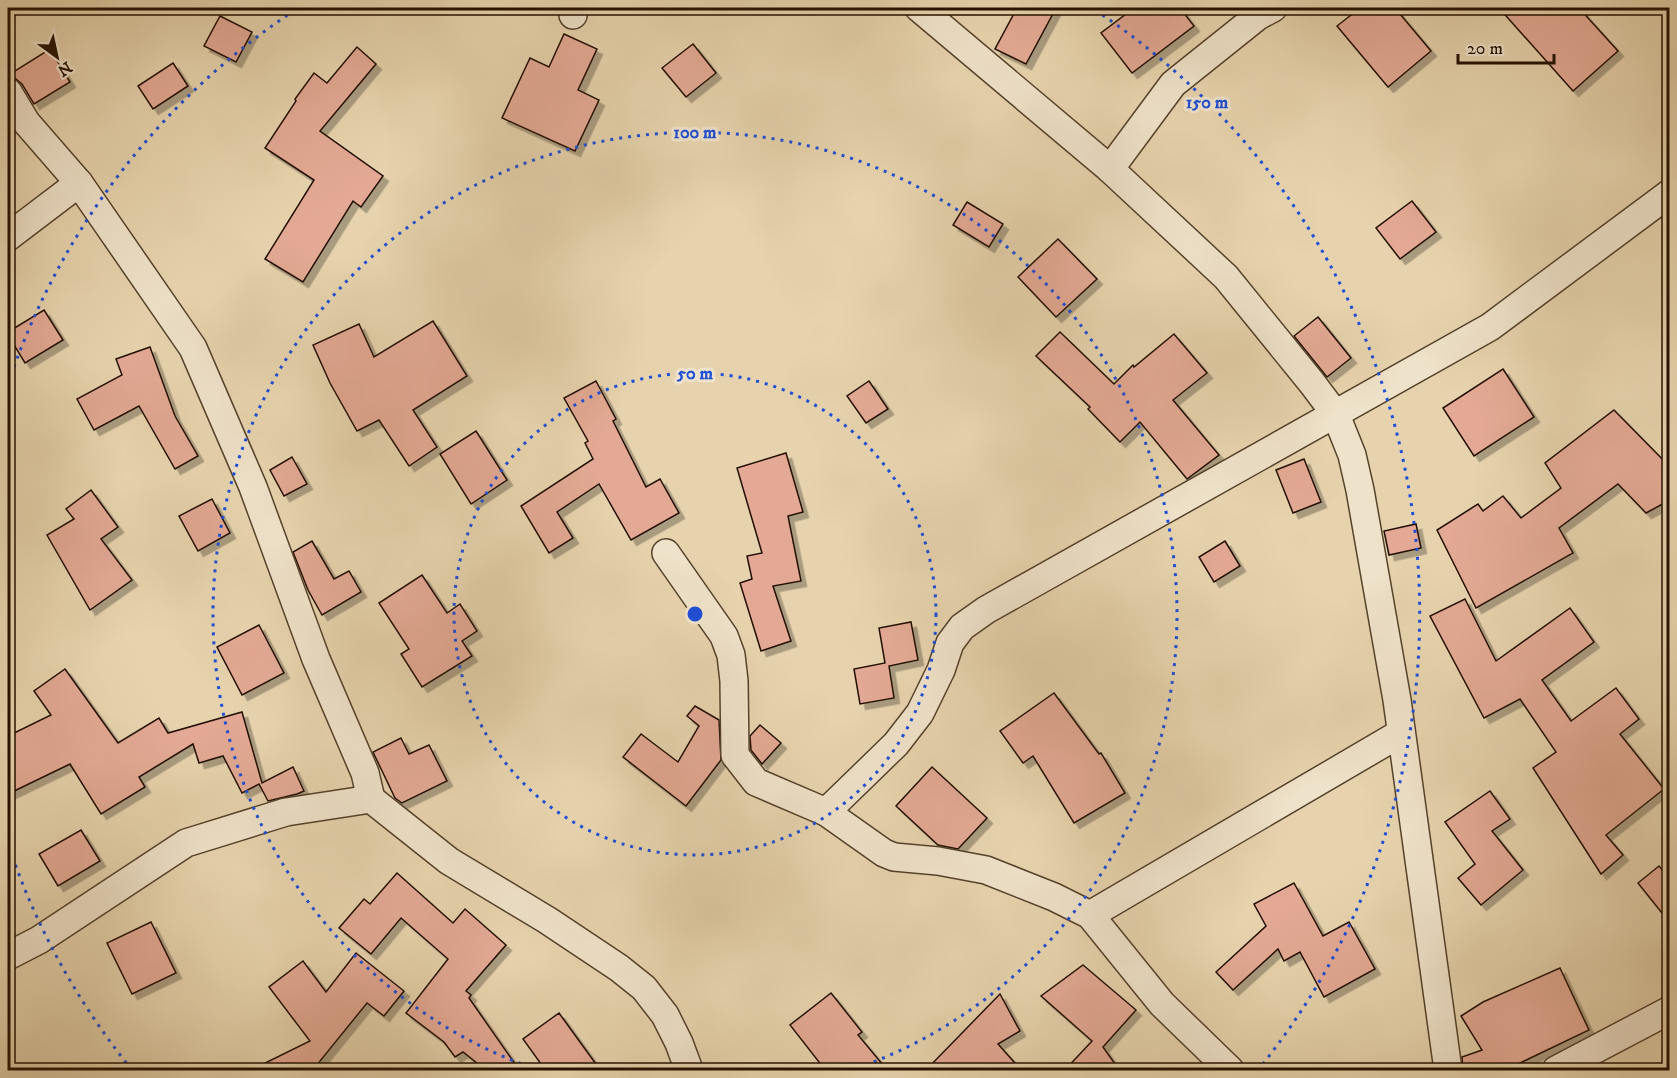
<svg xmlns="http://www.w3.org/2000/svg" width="1677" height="1078" font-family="'IM FELL DW Pica',serif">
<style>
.building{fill:#e3a994;stroke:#241100;stroke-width:1.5;filter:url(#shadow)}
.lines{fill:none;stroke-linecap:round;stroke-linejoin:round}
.minor-casing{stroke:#54422b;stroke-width:30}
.minor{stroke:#efe2ca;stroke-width:27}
.ring{fill:none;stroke:#1d4ed8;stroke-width:3;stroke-dasharray:3 6}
.centre{fill:#1d4ed8;stroke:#efe2ca;stroke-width:3}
.ring-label{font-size:18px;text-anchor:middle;font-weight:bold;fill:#1d4ed8;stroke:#efe2ca;stroke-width:6;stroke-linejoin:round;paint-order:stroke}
</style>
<defs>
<filter id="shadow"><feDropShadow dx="5.5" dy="5.5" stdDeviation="0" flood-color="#0004"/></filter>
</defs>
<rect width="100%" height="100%" fill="#e6d3ad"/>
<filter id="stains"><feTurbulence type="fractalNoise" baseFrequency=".00333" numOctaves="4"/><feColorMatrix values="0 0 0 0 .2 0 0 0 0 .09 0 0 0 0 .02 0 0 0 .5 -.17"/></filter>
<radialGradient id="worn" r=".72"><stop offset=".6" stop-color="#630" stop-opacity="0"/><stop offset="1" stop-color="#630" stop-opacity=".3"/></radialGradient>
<g class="building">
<polygon points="1017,8 1056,8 1026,64 995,49"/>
<polygon points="1134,8 1180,8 1194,26 1132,73 1101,33"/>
<polygon points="1360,8 1395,8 1431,51 1388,87 1337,26"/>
<polygon points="1499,8 1579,8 1618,51 1573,91"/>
<polygon points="220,16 252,32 236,62 204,46"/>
<polygon points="564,34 597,49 578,90 599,100 575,151 502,118 530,58 549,67"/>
<polygon points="693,44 716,73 686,97 662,68"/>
<polygon points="357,47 376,64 320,131 383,176 361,207 353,201 303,282 265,259 314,180 265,148 296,101 295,99 314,73 327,83"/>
<polygon points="50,49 70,82 34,104 22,84 10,74"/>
<polygon points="173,63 188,86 153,109 138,86"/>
<polygon points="1412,201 1436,232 1400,259 1376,228"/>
<polygon points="967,202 1003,224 989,247 953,225"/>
<polygon points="1058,239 1097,279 1056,317 1018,277"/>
<polygon points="44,310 63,340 25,363 8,335 8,332"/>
<polygon points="1318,317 1351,358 1327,377 1294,336"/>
<polygon points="433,321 467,376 413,410 437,447 409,466 379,420 357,431 330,383 313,345 359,324 374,357"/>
<polygon points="1060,332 1114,384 1133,365 1134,367 1174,334 1207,373 1173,400 1219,455 1187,479 1140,422 1120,442 1088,409 1090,407 1036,356"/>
<polygon points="150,347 175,416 198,456 175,469 139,406 94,430 77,399 122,375 116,359"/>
<polygon points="1503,369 1534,417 1474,456 1443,408"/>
<polygon points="596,381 616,419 613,421 646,487 660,479 679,513 631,540 599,484 557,512 573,538 549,553 521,506 593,459 585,443 588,441 564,398"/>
<polygon points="869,381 888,409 866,423 847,396"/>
<polygon points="1614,410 1670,467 1670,500 1646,513 1618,484 1559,528 1573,553 1476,608 1437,530 1478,504 1483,511 1503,496 1521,518 1561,488 1545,463"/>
<polygon points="476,431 507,480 471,504 440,454"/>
<polygon points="786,453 803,512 788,516 801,581 773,586 791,641 761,651 740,583 752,579 747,556 762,553 737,468"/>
<polygon points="292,457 307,484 284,496 270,470"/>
<polygon points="1304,459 1321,502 1293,513 1276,470"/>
<polygon points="91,490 118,527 101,539 132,580 90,610 47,535 74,519 66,509"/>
<polygon points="212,499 230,533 198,551 179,516"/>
<polygon points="1416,524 1421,548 1389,555 1384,531"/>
<polygon points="312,541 334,579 349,571 361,592 322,615 308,590 293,552"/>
<polygon points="1225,541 1240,566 1214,582 1199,557"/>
<polygon points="422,575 447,613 460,604 477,631 462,641 472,656 422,687 401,654 409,649 379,603"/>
<polygon points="1465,599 1496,661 1570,608 1594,642 1542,680 1571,721 1616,688 1639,719 1620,734 1664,789 1606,835 1623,855 1601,874 1533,768 1556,752 1520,699 1484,718 1430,616"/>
<polygon points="911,622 918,660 889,666 894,698 860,704 854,669 885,663 879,628"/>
<polygon points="259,625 284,673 242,695 217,647"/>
<polygon points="65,669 118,743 159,718 168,733 242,712 262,783 293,767 304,791 297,794 268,801 259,784 242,793 223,756 199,763 193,744 139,777 145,787 101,814 70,764 8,794 8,736 51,715 34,691"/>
<polygon points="1054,693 1099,754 1101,753 1125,793 1074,823 1033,756 1023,763 1000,731"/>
<polygon points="695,706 719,720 721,760 686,806 623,757 641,734 678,762 699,726 687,716"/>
<polygon points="760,725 781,743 762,764 751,750 750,736"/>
<polygon points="401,738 409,754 429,745 447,781 402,803 395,798 373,752"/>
<polygon points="932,767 987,818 958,849 938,845 896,806"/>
<polygon points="1490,791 1510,819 1492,831 1523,870 1481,905 1458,878 1475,864 1445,822"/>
<polygon points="81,830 100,861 58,886 39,854"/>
<polygon points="1659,866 1670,879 1670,923 1638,883"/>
<polygon points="397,873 453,923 465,909 506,945 466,991 471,995 469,998 520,1071 487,1071 463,1052 455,1057 444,1042 406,1013 448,959 401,918 371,954 339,928 364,899 370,904"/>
<polygon points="1294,883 1323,936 1349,922 1375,969 1324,997 1300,952 1284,961 1278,949 1233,990 1216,972 1266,926 1254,904"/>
<polygon points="151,922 176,973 132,994 107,943"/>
<polygon points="356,953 404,991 384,1016 367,1003 312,1071 249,1071 310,1041 269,987 303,961 326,992"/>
<polygon points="1083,965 1136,1010 1103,1047 1120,1071 1064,1071 1092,1041 1041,996"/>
<polygon points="1560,968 1589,1030 1518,1064 1520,1071 1463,1071 1462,1057 1482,1050 1461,1016 1483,1002"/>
<polygon points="831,993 862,1032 858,1035 888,1071 826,1071 790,1025"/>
<polygon points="1000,994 1020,1031 998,1044 1022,1071 925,1071"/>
<polygon points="559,1013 601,1071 546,1071 523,1039"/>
</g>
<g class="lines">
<g class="minor-casing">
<g id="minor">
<polyline points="919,8 1110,169 1226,277 1312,383 1336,415 1352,455 1360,490 1397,700 1448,1070"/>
<polyline points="573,15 574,8"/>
<polyline points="8,92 26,122 79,183 193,348 253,487 316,659 365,773 371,799"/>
<polyline points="1110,169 1173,84 1258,16 1273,8"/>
<polyline points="8,237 79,183"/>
<polyline points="666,553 724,636 731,655 734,681 735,755 756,782 826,812 884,853 894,857 938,861 986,870 1054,897 1090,915 1162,1004 1230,1070"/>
<polyline points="826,812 896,744 920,713 941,670 950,643 962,627 986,610 1490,327 1670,193"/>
<polyline points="1090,915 1401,733"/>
<polyline points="8,956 39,940 186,843 286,812 371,799 449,861 547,920 619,968 644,988 665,1015 679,1043 689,1070"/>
<polyline points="1556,1070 1670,1010"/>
</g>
</g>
<use href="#minor" class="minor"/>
</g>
<g class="ring">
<circle cx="695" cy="614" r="241"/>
<path d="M538 1070A482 482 0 1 1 852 1070"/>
<path d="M132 1070A724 724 0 0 1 8 844M8 384A724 724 0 0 1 295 10M1095 10A724 724 0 0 1 1258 1070"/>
</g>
<circle cx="695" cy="614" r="9" class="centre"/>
<g class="ring-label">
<text x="1207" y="108">150 m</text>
<text x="695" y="138">100 m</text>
<text x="695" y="379">50 m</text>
</g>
<rect width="1677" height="1078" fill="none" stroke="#e6d3ad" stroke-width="30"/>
<rect x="9" y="9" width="1659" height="1060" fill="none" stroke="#241100" stroke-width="3"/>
<rect x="15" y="15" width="1647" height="1048" fill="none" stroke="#241100" stroke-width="1.5"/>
<g transform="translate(57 57) rotate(147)" stroke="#efe2ca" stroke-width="4.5" paint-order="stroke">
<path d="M0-4.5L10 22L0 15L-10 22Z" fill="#241100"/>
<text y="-9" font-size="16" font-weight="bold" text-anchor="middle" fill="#241100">N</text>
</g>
<path d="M1458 54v9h96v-9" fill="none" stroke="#241100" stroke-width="3"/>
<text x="1467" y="54" font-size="18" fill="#241100" stroke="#efe2ca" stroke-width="4.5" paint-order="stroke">20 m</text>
<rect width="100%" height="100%" filter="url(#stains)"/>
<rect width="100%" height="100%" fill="url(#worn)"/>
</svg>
